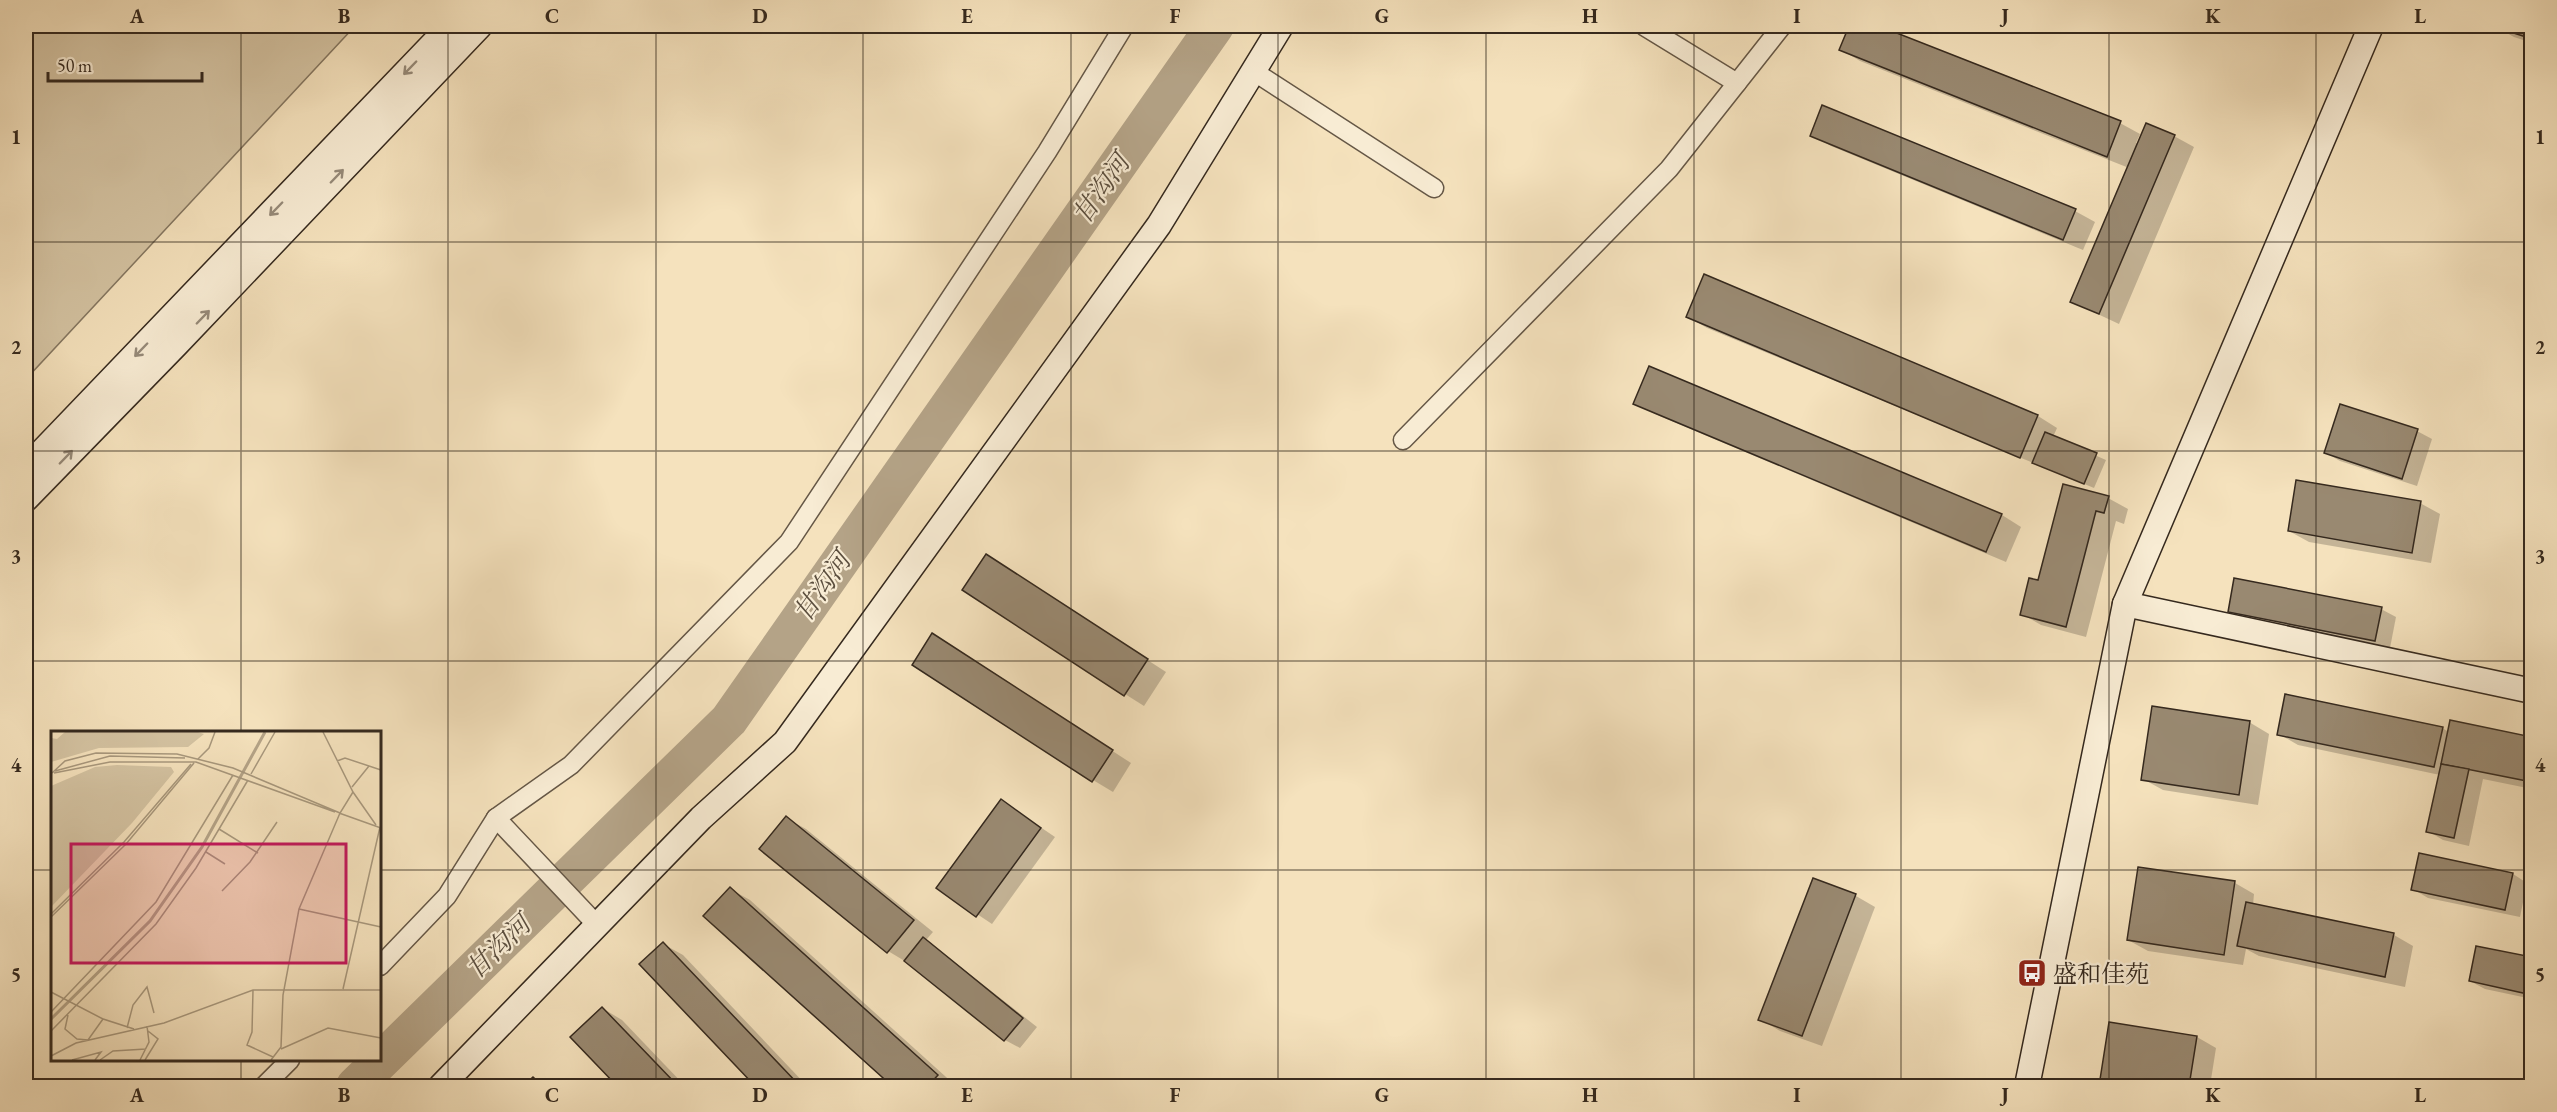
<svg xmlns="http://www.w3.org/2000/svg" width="2557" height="1112" font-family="'EB Garamond','Noto Serif SC',serif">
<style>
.green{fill:#d4c3a2;stroke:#847660;stroke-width:1.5}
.shadow{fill:#0003}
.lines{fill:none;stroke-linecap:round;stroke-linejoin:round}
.river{stroke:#b4a387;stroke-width:38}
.building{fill:#998971;stroke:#35291e;stroke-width:1.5}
.street-casing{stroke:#655746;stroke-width:21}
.secondary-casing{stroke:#35291e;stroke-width:27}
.street{stroke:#f8ecd4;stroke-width:18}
.secondary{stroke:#f8ecd4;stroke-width:24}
.oneway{stroke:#968a79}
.grid{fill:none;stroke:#35291e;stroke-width:1.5;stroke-opacity:0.55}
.labels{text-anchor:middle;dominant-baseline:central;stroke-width:4.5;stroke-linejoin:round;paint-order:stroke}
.poi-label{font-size:24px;fill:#35291e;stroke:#f8ecd4;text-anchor:start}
.water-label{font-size:26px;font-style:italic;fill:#5b4e3e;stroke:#f8ecd4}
.inset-river{fill:none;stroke:#b4a387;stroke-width:3}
.inset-road{fill:none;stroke:#a8987d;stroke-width:1.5}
.view{fill:#c2185b;fill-opacity:0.15;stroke:#c2185b;stroke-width:3}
.inset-edge{fill:none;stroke:#35291e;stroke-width:3}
.neatline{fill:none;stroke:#35291e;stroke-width:2}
.grid-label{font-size:20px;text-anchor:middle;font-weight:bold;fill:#35291e}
</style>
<rect width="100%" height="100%" fill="#f5e2bd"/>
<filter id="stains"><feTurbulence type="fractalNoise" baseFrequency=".00333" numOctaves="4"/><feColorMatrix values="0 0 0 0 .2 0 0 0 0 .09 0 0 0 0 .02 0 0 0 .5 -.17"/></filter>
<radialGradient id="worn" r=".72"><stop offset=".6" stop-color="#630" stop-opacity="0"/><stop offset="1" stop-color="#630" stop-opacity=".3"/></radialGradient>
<polygon class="green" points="26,26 355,26 26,379"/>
<g class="shadow">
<polygon points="1850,26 1875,26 2120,123 2140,134 2136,143 2139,144 2174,136 2194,147 2119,324 2072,302 2129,168 1860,61 1840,49"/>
<polygon points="2494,26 2532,26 2532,43 2514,37"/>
<polygon points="1812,135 2075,211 2095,222 2083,250 1831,146"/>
<polygon points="1705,276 2038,416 2057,428 2053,437 2106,460 2094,488 1707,328 1688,317"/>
<polygon points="1650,368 2002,515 2021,527 2006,562 1655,414 1635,403"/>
<polygon points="2417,431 2432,439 2417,486 2340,461 2326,453"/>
<polygon points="2064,486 2108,498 2128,509 2124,524 2116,521 2086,637 2041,625 2022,614 2039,582"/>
<polygon points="2420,503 2440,514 2431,563 2309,542 2289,531"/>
<polygon points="987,556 1166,672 1144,706 1125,694"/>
<polygon points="2381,609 2396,617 2390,648 2244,619 2229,611"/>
<polygon points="952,647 1131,763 1113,792 1093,780"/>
<polygon points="2249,722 2269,734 2258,805 2163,790 2143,779"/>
<polygon points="2442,728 2449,732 2532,738 2532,789 2483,779 2469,846 2443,840 2428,831 2440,775 2298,745 2279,734"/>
<polygon points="1002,801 1055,837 992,924 938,888"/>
<polygon points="786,818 806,829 933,932 926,940 1037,1027 1020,1048 1005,1040 908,963 888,951"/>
<polygon points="2139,868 2235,883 2254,894 2253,905 2394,935 2413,946 2405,987 2259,956 2246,949 2243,965 2148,951 2128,940"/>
<polygon points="2513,874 2527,883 2520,917 2428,898 2413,889"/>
<polygon points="1814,880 1856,896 1875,907 1822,1046 1780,1031 1760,1019"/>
<polygon points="730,889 750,900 956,1086 895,1086 705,916"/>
<polygon points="663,944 683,955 807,1086 757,1086 641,964"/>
<polygon points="2532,959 2532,999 2485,989 2470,981"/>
<polygon points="602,1008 622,1020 685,1086 619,1086 572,1037"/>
<polygon points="2110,1024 2197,1037 2216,1048 2210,1086 2100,1086"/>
<polygon points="534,1078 547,1086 525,1086"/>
</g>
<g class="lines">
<polyline class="river" points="355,1086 729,720 1215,26"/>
</g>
<g class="building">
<polygon points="1849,26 1879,26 2121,121 2107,157 1839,50"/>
<polygon points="2492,26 2532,26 2532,39"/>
<polygon points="1822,105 2076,209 2063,240 1810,136"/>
<polygon points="2146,123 2175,135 2099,314 2070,302"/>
<polygon points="1704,274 2038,415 2020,458 1686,317"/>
<polygon points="1649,366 2002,514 1986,552 1633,404"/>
<polygon points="2340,404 2418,429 2402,479 2324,453"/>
<polygon points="2045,432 2097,453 2084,484 2032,463"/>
<polygon points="2296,480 2421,501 2412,553 2288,531"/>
<polygon points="2063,484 2109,496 2104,513 2096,511 2066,627 2020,615 2029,578 2038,580"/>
<polygon points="986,554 1148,659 1124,696 962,590"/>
<polygon points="2234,578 2382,607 2375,641 2228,612"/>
<polygon points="932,633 1113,750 1092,782 912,665"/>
<polygon points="2285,694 2443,727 2434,767 2277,735"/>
<polygon points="2152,706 2250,721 2239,795 2141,780"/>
<polygon points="2450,720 2532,737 2532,782 2441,764"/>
<polygon points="2441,764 2469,769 2454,838 2426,832"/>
<polygon points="1001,799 1041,828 976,917 936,888"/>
<polygon points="786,816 914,920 887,953 759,849"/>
<polygon points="2419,853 2513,873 2505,910 2411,890"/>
<polygon points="2138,867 2235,881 2224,955 2127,940"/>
<polygon points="1813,878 1856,894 1802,1036 1758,1020"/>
<polygon points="2532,886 2532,920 2525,919"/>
<polygon points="730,887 938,1075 928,1086 892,1086 703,916"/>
<polygon points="2246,902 2394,933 2385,977 2237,946"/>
<polygon points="923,937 1023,1018 1004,1041 904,961"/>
<polygon points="663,942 800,1086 755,1086 639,964"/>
<polygon points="2476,946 2532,957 2532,995 2469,981"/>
<polygon points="602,1007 678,1086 617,1086 570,1037"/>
<polygon points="2109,1022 2197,1036 2189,1086 2099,1086"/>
<polygon points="533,1077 543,1086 523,1086"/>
</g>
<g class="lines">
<g class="street-casing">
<g id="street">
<polyline points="1644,26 1737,83"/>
<polyline points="1253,71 1434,188"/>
<polyline points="1403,440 1669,169 1782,26"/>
<polyline points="496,818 597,925"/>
<polyline points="380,966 447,896 496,818 571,765 789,542 1047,152 1124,26"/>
<polyline points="264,1086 290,1060"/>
</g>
</g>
<g class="secondary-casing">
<g id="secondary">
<polyline points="26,468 450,26"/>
<polyline points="26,499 176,345 480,26"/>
<polyline points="2125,604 2532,691"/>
<polyline points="441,1086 701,818 785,742 1159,225 1281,26"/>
<polyline points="2027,1086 2125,604 2371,26"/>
</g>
</g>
<use href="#street" class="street"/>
<use href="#secondary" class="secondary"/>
</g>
<defs><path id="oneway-shaft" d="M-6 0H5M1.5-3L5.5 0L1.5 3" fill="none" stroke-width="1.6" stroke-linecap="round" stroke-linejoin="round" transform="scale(1.5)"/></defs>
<g class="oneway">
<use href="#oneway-shaft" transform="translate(410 68) rotate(134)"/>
<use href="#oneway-shaft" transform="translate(337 176) rotate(-46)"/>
<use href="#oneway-shaft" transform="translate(276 209) rotate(134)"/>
<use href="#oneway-shaft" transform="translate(203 317) rotate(-46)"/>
<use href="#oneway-shaft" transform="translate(141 350) rotate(134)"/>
<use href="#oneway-shaft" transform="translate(66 457) rotate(-46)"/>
</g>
<path class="grid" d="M241,26v706M448,26v1060M656,26v1060M863,26v1060M1071,26v1060M1278,26v1060M1486,26v1060M1694,26v1060M1901,26v1060M2109,26v1060M2316,26v1060M26,242h2506M26,451h2506M26,661h2506M26,870h26M380,870h2152M241,1060v26"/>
<defs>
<g id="bus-square" transform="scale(1.5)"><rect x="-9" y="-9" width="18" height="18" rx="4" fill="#8f2418" stroke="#f8ecd4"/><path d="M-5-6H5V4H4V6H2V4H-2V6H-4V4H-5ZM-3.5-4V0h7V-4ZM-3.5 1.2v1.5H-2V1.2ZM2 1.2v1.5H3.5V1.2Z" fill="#fff"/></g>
</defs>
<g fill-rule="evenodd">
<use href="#bus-square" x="2032" y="973"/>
</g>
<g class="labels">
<g class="poi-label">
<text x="2053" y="973">盛和佳苑</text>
</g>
<g class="water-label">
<text transform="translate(1101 189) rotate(-55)">甘沟河</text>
<text transform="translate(822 587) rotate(-55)">甘沟河</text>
<text transform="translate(498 947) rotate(-44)">甘沟河</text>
</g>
</g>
<g transform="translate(51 731)">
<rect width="330" height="330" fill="#f5e2bd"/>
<path d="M14,1h133l6,2 -16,13 -89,1 -48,14v-24l6,1zM66,34l54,2 3,5 -42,51 -81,84v-121l44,-19z" fill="#d4c3a2"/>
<path class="inset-river" d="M0,288l99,-98 52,-74 63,-115"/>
<path class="inset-road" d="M272,1l30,60 23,33M147,28l11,-11 6,-16M286,30l8,-3 36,12M4,40l55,-15 75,2M1,42l13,-12 31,-8 81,1 56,14 107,45M3,42l56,-11h86l139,50M200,43l24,-42M301,56l17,-21M288,82l42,15M168,98l39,24M155,121l19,12M171,160l28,-29 27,-40M248,178l82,18M0,183l73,-72 67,-78M0,186l75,-73 68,-81M292,258l37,-162M202,259l-1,42 -5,13 26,12M0,261l52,27M0,281l105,-110 77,-127M17,284l-3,14 12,10 11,1 15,-21 31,10M76,297l6,-23 14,-18 7,26M0,300l105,-107 40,-56 52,-88M230,318l47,-21 53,10M0,325l25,-13 88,-20 89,-33h128M21,329l29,-8 -6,8M49,329l13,-9 33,-2M89,329l9,-18 -2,-16M94,329l13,-21 -10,-8M220,329l10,-13 2,-52 16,-86 41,-96 13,-21"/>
<path class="view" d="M20,113h275v119h-275z"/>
<rect width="330" height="330" class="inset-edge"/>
</g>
<rect width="2557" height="1112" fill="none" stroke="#f5e2bd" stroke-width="66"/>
<path d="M48 72v9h154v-9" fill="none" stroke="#35291e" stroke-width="3"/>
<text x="57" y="72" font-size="18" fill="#35291e" stroke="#f8ecd4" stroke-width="4.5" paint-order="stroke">50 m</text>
<rect x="33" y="33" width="2491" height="1046" class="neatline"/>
<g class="grid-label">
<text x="137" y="23">A</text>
<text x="344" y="23">B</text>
<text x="552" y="23">C</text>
<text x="760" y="23">D</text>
<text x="967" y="23">E</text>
<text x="1175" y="23">F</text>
<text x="1382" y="23">G</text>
<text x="1590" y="23">H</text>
<text x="1797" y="23">I</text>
<text x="2005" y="23">J</text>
<text x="2213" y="23">K</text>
<text x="2420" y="23">L</text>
<text x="16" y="144">1</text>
<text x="2540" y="144">1</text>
<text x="16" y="354">2</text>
<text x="2540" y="354">2</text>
<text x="16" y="563">3</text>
<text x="2540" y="563">3</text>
<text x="16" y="772">4</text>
<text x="2540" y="772">4</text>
<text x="16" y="981">5</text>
<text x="2540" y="981">5</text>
<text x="137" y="1102">A</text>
<text x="344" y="1102">B</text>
<text x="552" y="1102">C</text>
<text x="760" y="1102">D</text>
<text x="967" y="1102">E</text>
<text x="1175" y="1102">F</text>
<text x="1382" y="1102">G</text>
<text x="1590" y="1102">H</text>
<text x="1797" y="1102">I</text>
<text x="2005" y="1102">J</text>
<text x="2213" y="1102">K</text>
<text x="2420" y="1102">L</text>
</g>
<rect width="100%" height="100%" filter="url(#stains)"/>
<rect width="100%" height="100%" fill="url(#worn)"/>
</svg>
